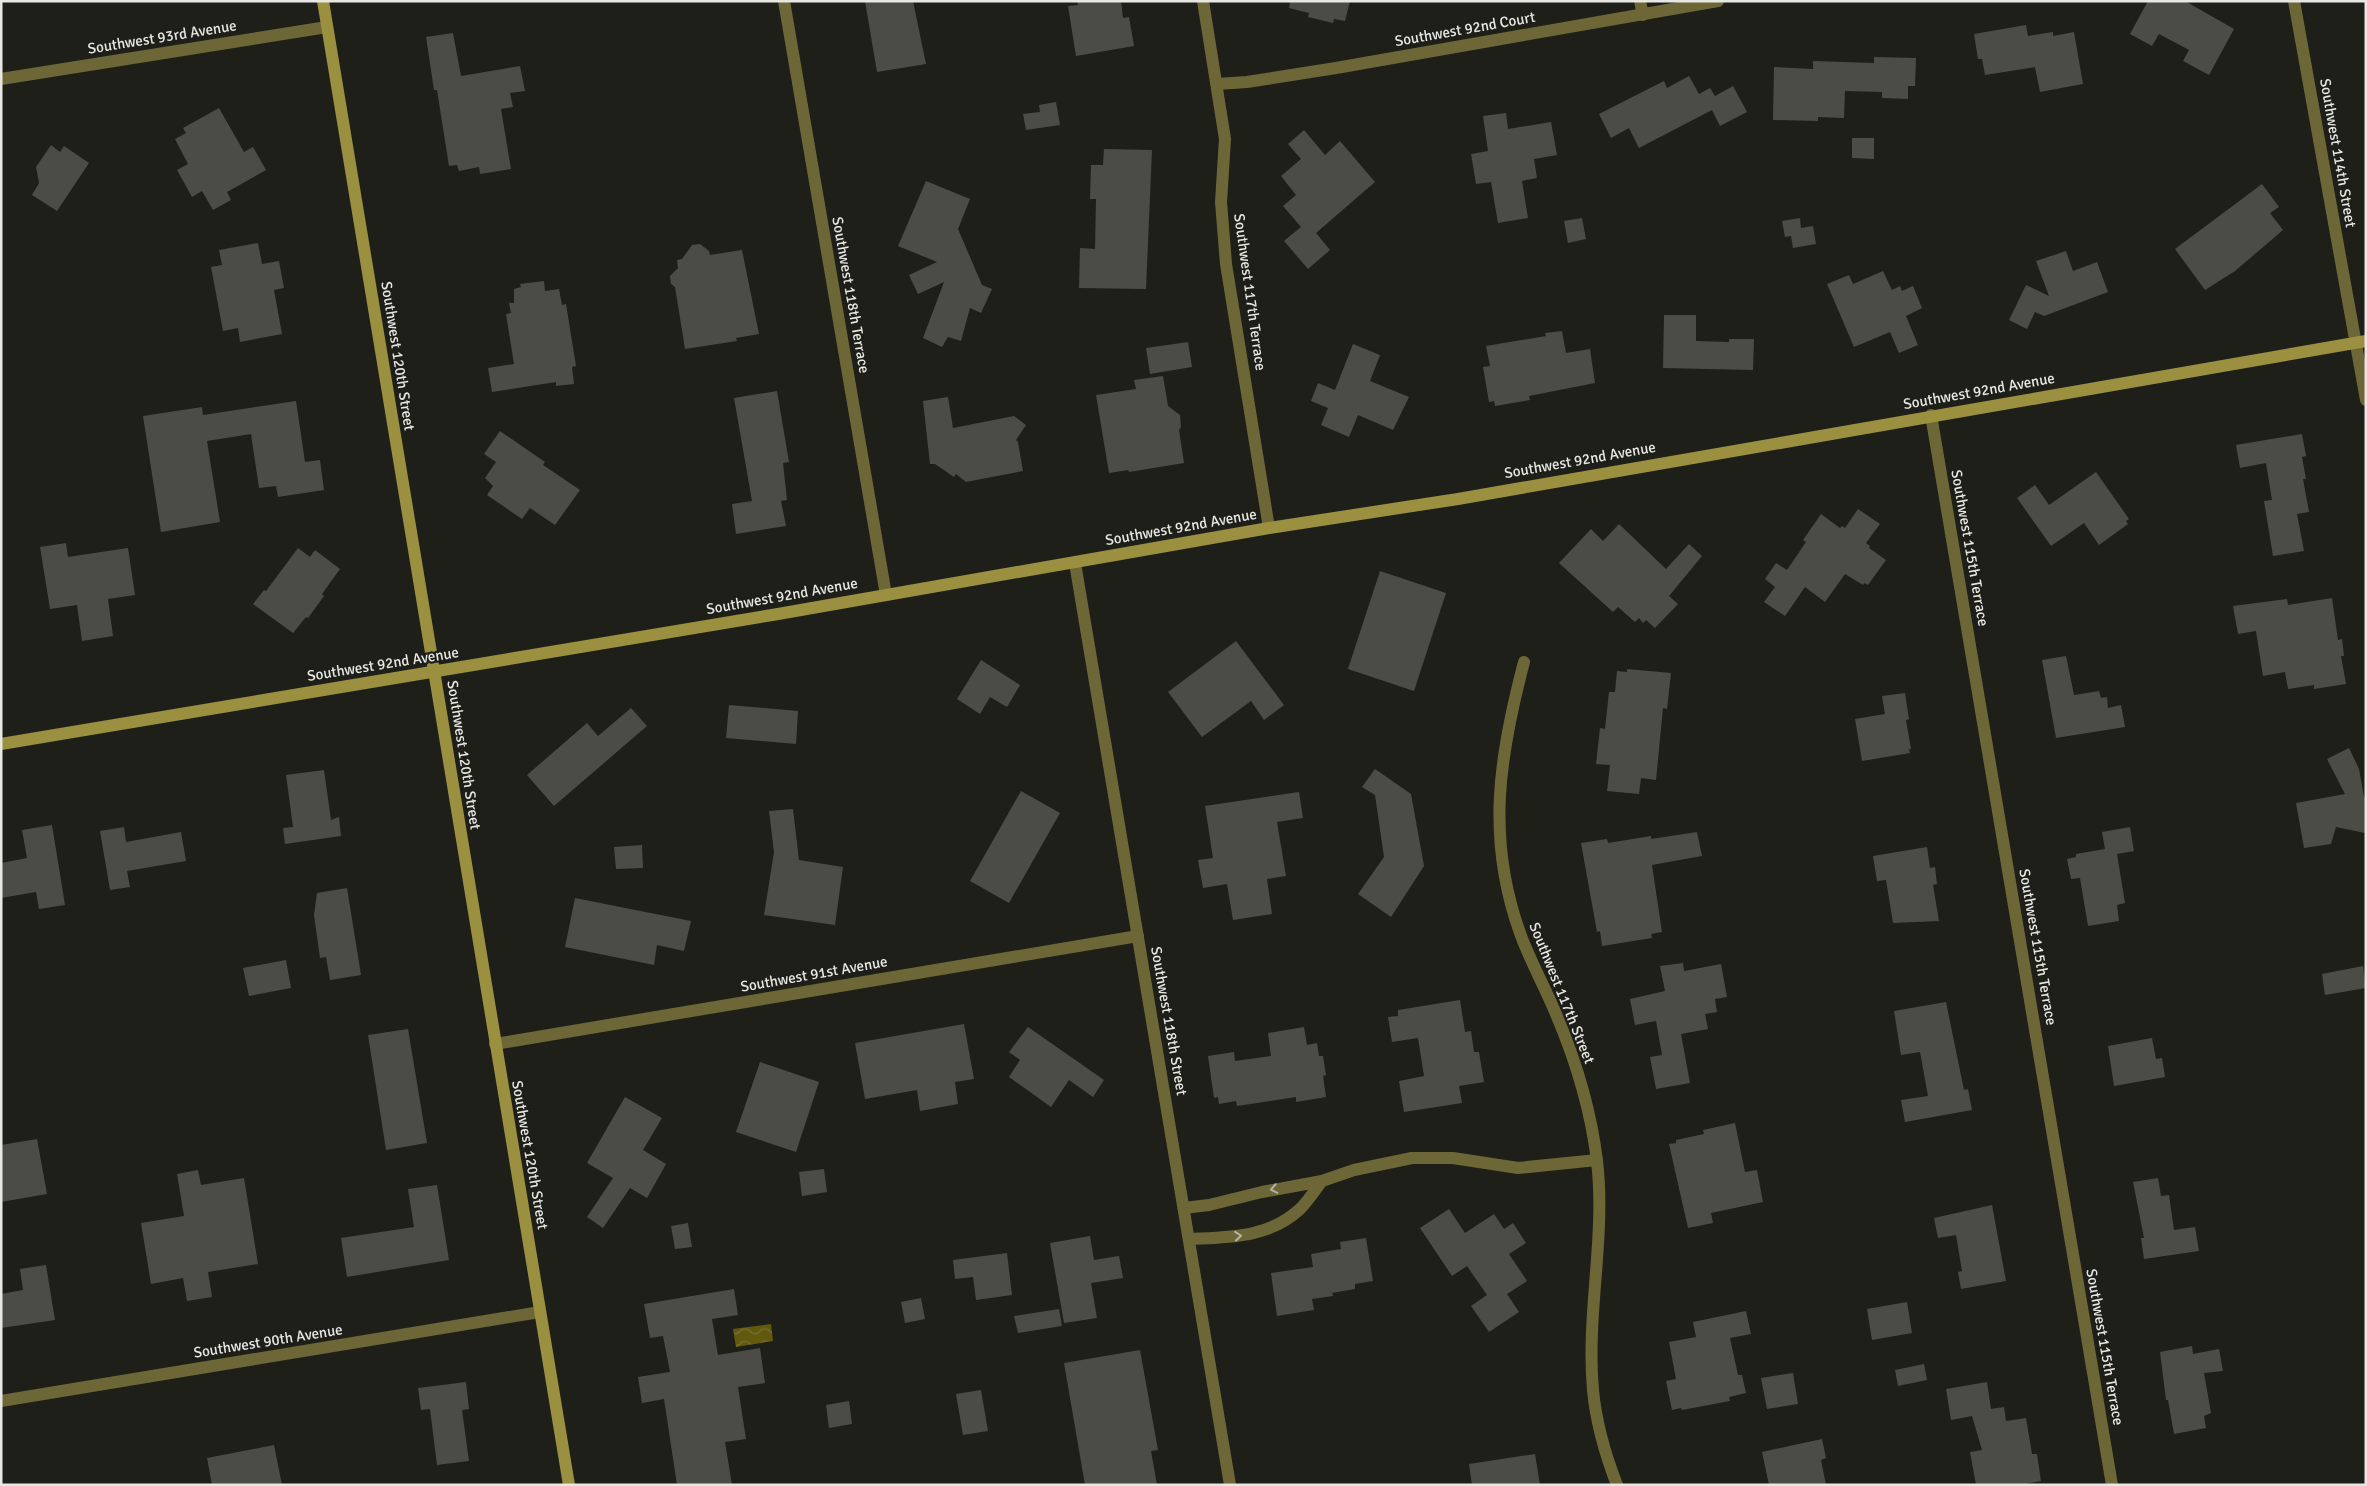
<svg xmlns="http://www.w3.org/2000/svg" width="2367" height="1486" font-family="Signika,sans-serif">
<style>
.water{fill:url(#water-waves)}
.building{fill:#4c4c47}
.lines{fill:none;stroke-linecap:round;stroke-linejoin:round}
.street{stroke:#6d6737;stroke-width:12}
.secondary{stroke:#9a9040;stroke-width:12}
.oneway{stroke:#b6b49f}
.labels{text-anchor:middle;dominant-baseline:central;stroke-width:4.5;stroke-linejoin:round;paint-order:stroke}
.street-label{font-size:15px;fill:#e7e7e4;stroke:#1f1f1a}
</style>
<defs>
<pattern id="water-waves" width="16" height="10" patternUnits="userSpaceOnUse" patternTransform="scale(1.25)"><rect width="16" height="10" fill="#61590e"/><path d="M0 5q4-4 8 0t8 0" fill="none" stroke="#787131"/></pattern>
</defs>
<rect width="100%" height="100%" fill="#1f1f1a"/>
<polygon class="water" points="771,1324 773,1341 736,1347 733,1329"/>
<g class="building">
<polygon points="865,1 913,1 926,64 877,72"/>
<polygon points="1077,1 1121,1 1123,18 1129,17 1134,46 1076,56 1068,6 1078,5"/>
<polygon points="1290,1 1350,1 1345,21 1334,19 1333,23 1308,17 1309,13 1289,8"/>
<polygon points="2148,1 2185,1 2234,29 2209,75 2183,61 2189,50 2159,34 2152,46 2130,34"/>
<polygon points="2026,25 2028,36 2053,32 2053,36 2074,32 2083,84 2040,92 2035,67 1985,75 1982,59 1978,59 1974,34"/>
<polygon points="453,33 461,76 520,66 525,91 510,93 513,107 501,109 511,169 480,174 479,167 459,171 457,165 449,166 437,90 434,90 426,37"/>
<polygon points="1874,57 1916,58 1915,86 1908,86 1908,99 1882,98 1882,92 1845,91 1844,118 1818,117 1818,121 1773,120 1774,67 1813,69 1813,61 1874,63"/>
<polygon points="1689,76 1699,94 1710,88 1715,96 1733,86 1747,112 1720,126 1712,110 1639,148 1629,128 1611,138 1599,114 1664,81 1667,88"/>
<polygon points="1056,102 1060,125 1026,130 1023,114 1040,112 1039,105"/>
<polygon points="219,108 244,152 253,147 266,170 227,192 231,200 213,210 202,191 192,197 177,170 188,164 175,139 186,133 183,128"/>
<polygon points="1506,113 1508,129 1551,122 1557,155 1534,159 1537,178 1522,181 1528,218 1498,223 1491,182 1476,184 1471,154 1488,151 1483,116"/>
<polygon points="1304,130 1325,155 1340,141 1375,182 1316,233 1330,250 1308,269 1284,241 1301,227 1283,206 1296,195 1281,176 1301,159 1288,144"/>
<polygon points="1852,138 1874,138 1874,159 1852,158"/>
<polygon points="51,145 60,152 64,146 89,163 57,211 32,195 39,183 36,167"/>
<polygon points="1104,149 1152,150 1146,289 1079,288 1080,248 1095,249 1096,199 1090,199 1091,165 1103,165"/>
<polygon points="926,181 970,199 958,229 982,285 992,289 981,313 970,308 961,341 948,337 942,347 923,338 944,282 918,294 909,275 937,262 898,246"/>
<polygon points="2262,184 2279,207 2270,213 2283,230 2235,271 2205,290 2175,249"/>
<polygon points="1582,218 1586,239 1568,243 1564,221"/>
<polygon points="1800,218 1801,228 1813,226 1816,244 1793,248 1791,236 1785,237 1782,221"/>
<polygon points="258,243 262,264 279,261 284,288 274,290 282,334 240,342 238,328 223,331 211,267 222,265 219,250"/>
<polygon points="700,244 709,251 710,255 742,250 759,334 736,338 737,341 685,349 675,287 671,284 670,276 678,268 677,260 682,259 692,245"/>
<polygon points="2066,251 2073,271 2097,262 2108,292 2044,316 2035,312 2027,329 2009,320 2026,285 2049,296 2036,261"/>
<polygon points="1883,271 1892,290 1900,286 1902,291 1913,286 1922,308 1906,316 1918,345 1899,353 1890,332 1854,347 1827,284 1849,275 1853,284"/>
<polygon points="544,281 545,291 559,289 562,305 566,304 576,366 572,367 574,384 556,386 556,382 492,392 488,368 514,364 506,314 511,313 509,303 514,303 514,289 521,287 520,284"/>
<polygon points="1664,315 1696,315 1696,341 1729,342 1729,339 1754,339 1753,370 1663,368"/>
<polygon points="1562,331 1566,353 1590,349 1595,383 1529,396 1530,400 1495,406 1494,401 1489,402 1483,367 1490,366 1486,346 1546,336 1545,333"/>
<polygon points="1188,342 1192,367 1150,374 1146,348"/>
<polygon points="1353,344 1380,355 1370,381 1409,397 1393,430 1358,415 1349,437 1321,425 1328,408 1311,401 1318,383 1335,390"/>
<polygon points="1163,376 1168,406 1180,415 1181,427 1179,430 1184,463 1129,472 1128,470 1109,473 1096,395 1136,389 1134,380"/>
<polygon points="777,391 789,462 783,463 787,500 781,501 786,526 736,534 732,504 752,501 734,398"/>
<polygon points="948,397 953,428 1014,416 1026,425 1016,440 1018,442 1023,471 966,482 956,474 954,477 935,464 930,464 923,401"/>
<polygon points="296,401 305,462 320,460 324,490 278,497 276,486 259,488 251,434 207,441 220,522 161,532 143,416 202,407 203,415"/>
<polygon points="500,431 545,462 543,465 580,490 555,525 530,508 522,519 487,495 493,486 485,478 496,462 484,454"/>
<polygon points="2302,434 2306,456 2302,457 2306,479 2303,479 2309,512 2297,514 2304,551 2273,556 2264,501 2272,500 2266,463 2240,468 2236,445"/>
<polygon points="2096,472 2129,519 2126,521 2128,524 2099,545 2084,523 2051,546 2017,498 2035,485 2049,505"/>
<polygon points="1858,509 1880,524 1866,543 1870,546 1869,548 1886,560 1868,585 1864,583 1863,585 1845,574 1825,602 1805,587 1785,616 1764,602 1775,587 1765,579 1776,563 1787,570 1806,542 1803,540 1821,514 1840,528 1842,526 1845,528"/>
<polygon points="1619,524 1666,569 1689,544 1702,556 1669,596 1678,604 1655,628 1646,620 1643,623 1639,618 1635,622 1618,607 1613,612 1559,563 1591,529 1603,541"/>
<polygon points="66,543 68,557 128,548 135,595 108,599 113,636 82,641 77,605 50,609 40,547"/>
<polygon points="298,548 310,557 315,550 340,569 322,594 324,596 308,618 306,617 293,633 253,604 264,590 266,591"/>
<polygon points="1380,571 1446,593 1414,691 1348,669"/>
<polygon points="2332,598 2338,640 2342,639 2344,656 2341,656 2346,684 2314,689 2314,685 2288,689 2285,672 2263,676 2256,631 2238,634 2233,606 2287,599 2288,605"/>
<polygon points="1236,641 1284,705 1264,720 1251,701 1202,737 1168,692"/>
<polygon points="2066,656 2074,695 2099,691 2101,698 2107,697 2108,708 2121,705 2125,727 2056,738 2042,660"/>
<polygon points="981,660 1020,685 1007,707 990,697 980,714 957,699"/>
<polygon points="1627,669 1671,673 1667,709 1663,708 1656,780 1641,778 1639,794 1607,791 1610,765 1596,764 1600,728 1605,729 1609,692 1615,692 1617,671 1627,672"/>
<polygon points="1905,693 1909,719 1906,720 1911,749 1909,749 1910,753 1862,761 1855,719 1885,714 1882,696"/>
<polygon points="729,705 798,711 796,744 726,738"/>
<polygon points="631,708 647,726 554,806 527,775 587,723 598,736"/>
<polygon points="2349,748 2359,769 2364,797 2366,797 2366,836 2365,833 2336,827 2331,844 2304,848 2296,803 2345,794 2327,759"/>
<polygon points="1375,769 1411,794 1424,866 1391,917 1358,894 1384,857 1375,795 1362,787"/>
<polygon points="324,770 331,820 339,817 341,836 285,844 283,828 293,827 286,775"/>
<polygon points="1021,791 1060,813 1009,903 970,881"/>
<polygon points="1299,792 1303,818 1277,822 1286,876 1267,879 1272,914 1233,920 1227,884 1203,888 1198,860 1213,858 1205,806"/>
<polygon points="793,809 799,860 843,867 835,925 764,915 774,852 769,811"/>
<polygon points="52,825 65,905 39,909 36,892 1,898 1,863 27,858 22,830"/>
<polygon points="124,827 126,842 181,832 186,861 127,871 130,887 110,890 100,831"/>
<polygon points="2130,827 2134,851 2117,854 2125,903 2117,905 2119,921 2088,926 2080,878 2071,879 2067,859 2076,857 2076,854 2105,849 2102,832"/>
<polygon points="1697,832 1702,856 1652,865 1662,932 1651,934 1652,938 1602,946 1600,931 1597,932 1581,843 1607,839 1608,843 1651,836 1651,839"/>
<polygon points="642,845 643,868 616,869 614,847"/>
<polygon points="1927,847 1930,868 1935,867 1937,884 1933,885 1939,921 1893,923 1886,880 1877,881 1873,856"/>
<polygon points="347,888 361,975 330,980 326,957 320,958 314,915 317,893"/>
<polygon points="575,898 691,921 684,951 657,945 654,965 565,947"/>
<polygon points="286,960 291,988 249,996 243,968"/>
<polygon points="1683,963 1684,971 1721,964 1727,997 1715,999 1717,1012 1705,1014 1708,1029 1681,1034 1690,1083 1656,1089 1650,1057 1662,1055 1656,1021 1635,1025 1630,999 1665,991 1660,966"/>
<polygon points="2363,966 2366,988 2325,995 2322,974"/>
<polygon points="1460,1000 1465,1032 1471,1031 1474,1052 1479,1052 1484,1082 1459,1086 1462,1103 1404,1112 1399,1081 1424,1076 1418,1038 1392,1042 1388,1017 1398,1016 1398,1010"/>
<polygon points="1946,1002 1964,1090 1968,1089 1972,1110 1905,1122 1901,1100 1928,1096 1920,1052 1901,1055 1894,1011"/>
<polygon points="964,1024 974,1079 955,1082 958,1104 920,1111 917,1090 865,1099 855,1043"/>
<polygon points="1028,1027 1104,1080 1093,1097 1069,1080 1051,1107 1009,1077 1020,1060 1009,1052"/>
<polygon points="1304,1027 1307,1045 1317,1043 1319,1056 1323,1056 1326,1075 1323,1076 1326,1097 1296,1102 1296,1097 1237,1106 1236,1101 1219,1104 1218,1097 1214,1098 1208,1056 1234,1052 1235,1061 1271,1056 1268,1033"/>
<polygon points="408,1029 427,1143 386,1150 368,1035"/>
<polygon points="2152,1038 2156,1059 2162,1058 2165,1077 2114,1086 2108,1046"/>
<polygon points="760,1062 819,1082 796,1152 736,1132"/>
<polygon points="625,1097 662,1118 643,1150 666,1164 647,1198 630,1188 603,1228 587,1217 613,1178 587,1163"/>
<polygon points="1735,1123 1745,1172 1757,1170 1763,1202 1711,1213 1713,1223 1688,1228 1669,1144 1676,1143 1676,1140 1704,1134 1703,1130"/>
<polygon points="37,1139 47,1194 1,1202 1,1145"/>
<polygon points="824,1169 827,1192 802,1196 799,1172"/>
<polygon points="198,1170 201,1185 244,1178 258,1264 208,1272 212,1297 187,1301 183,1278 151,1284 141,1223 184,1216 177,1174"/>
<polygon points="2158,1178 2161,1196 2169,1195 2174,1230 2195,1227 2199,1251 2144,1259 2141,1238 2144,1238 2133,1182"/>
<polygon points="437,1185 449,1260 347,1277 341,1238 414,1227 408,1189"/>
<polygon points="1992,1205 2006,1281 1961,1289 1958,1272 1962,1271 1956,1235 1938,1238 1934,1218"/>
<polygon points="1449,1209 1465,1233 1494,1214 1504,1229 1513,1223 1526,1243 1509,1254 1527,1281 1507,1294 1519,1312 1489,1332 1471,1306 1487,1295 1467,1266 1452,1276 1420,1228"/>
<polygon points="688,1223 692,1247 675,1249 671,1226"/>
<polygon points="1090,1236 1094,1260 1119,1256 1123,1278 1091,1283 1097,1318 1064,1323 1050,1243"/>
<polygon points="1366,1238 1373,1281 1355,1284 1355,1289 1332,1293 1333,1296 1312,1299 1314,1310 1277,1316 1271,1273 1313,1267 1311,1254 1341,1249 1340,1242"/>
<polygon points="1007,1253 1012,1295 976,1300 973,1277 955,1279 953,1260"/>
<polygon points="46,1265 55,1320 1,1328 1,1294 23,1290 20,1269"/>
<polygon points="734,1289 738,1315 712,1319 718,1355 760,1348 765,1383 738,1387 746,1439 725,1442 732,1485 677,1485 664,1399 642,1403 638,1377 670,1372 663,1336 650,1338 644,1304"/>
<polygon points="921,1298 925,1319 905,1323 901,1302"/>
<polygon points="1907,1302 1912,1333 1872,1340 1867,1309"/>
<polygon points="1059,1309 1062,1326 1018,1333 1014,1316"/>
<polygon points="1746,1311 1751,1334 1730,1338 1738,1375 1742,1375 1746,1393 1729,1397 1730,1401 1682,1410 1681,1408 1672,1410 1666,1381 1676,1379 1669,1342 1696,1337 1693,1322"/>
<polygon points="2192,1346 2193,1354 2219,1349 2223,1371 2204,1373 2211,1413 2204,1416 2206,1428 2174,1434 2168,1400 2166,1400 2160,1352"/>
<polygon points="1140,1350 1158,1450 1151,1451 1157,1485 1085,1485 1064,1363"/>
<polygon points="1924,1364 1927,1380 1898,1386 1895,1370"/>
<polygon points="1793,1373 1798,1404 1767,1409 1761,1378"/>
<polygon points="466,1382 469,1409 462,1410 469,1461 437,1465 430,1409 421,1410 418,1388"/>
<polygon points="1987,1382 1991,1409 2004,1407 2006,1421 2026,1418 2032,1454 2037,1454 2041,1481 2019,1485 1976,1485 1970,1452 1982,1450 1972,1416 1951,1420 1946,1389"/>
<polygon points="981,1390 988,1431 963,1435 956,1394"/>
<polygon points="849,1401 852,1424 829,1428 826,1405"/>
<polygon points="1822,1439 1826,1458 1821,1460 1826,1485 1769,1485 1762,1452"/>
<polygon points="274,1445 282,1485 212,1485 207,1458"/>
<polygon points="1535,1454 1540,1485 1472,1485 1469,1464"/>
</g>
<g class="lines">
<g class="street">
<polyline points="784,1 886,595"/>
<polyline points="1203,1 1225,139 1221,202 1226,264 1269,528"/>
<polyline points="1640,1 1643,15"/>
<polyline points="2294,1 2366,400"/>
<polyline points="1,79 327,27"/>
<polyline points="1217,84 1247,82 1336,68 1718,1"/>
<polyline points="1931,415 2112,1485"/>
<polyline points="1075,563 1230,1485"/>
<path d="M1524,662c-25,95 -38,176 -4,271 10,28 25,54 36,81 20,47 35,97 41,147 9,76 -11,153 -4,229 3,33 12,64 24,95"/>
<polyline points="495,1044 1138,936"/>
<polyline points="1184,1208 1209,1205 1262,1192 1322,1181 1354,1170 1412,1158 1453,1158 1518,1168 1597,1160"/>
<path d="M1190,1239c39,-2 79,-1 110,-30 8,-8 15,-19 22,-28"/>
<polyline points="1,1401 540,1312"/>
</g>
<g class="secondary">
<polyline points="323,1 569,1485"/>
<polyline points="1,744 778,614 1269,528 1458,499 2366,341"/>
</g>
</g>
<defs><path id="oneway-chevron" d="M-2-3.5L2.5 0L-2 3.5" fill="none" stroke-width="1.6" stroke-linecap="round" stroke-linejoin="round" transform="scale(1.25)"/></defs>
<g class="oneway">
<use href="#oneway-chevron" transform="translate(1274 1189) rotate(169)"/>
<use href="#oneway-chevron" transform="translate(1238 1236) rotate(-5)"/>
</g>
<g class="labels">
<g class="street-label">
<text transform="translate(1465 29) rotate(-10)">Southwest 92nd Court</text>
<text transform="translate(162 37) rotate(-9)">Southwest 93rd Avenue</text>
<text transform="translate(2338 153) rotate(80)">Southwest 114th Street</text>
<text transform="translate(1250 292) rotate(82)">Southwest 117th Terrace</text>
<text transform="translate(851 295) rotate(80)">Southwest 118th Terrace</text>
<text transform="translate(398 356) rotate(81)">Southwest 120th Street</text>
<text transform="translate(1979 391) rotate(-10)">Southwest 92nd Avenue</text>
<text transform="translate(1580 460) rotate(-10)">Southwest 92nd Avenue</text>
<text transform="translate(1181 527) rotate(-10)">Southwest 92nd Avenue</text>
<text transform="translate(1970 548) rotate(80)">Southwest 115th Terrace</text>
<text transform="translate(782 596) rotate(-10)">Southwest 92nd Avenue</text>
<text transform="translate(383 664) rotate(-9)">Southwest 92nd Avenue</text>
<text transform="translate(464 755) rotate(81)">Southwest 120th Street</text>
<text transform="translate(2038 947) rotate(80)">Southwest 115th Terrace</text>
<text transform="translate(814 974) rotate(-10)">Southwest 91st Avenue</text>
<text transform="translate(1562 993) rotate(68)">Southwest 117th Street</text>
<text transform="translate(1169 1021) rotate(80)">Southwest 118th Street</text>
<text transform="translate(530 1155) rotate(80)">Southwest 120th Street</text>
<text transform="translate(268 1341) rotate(-9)">Southwest 90th Avenue</text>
<text transform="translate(2105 1347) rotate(80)">Southwest 115th Terrace</text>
</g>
</g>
<rect width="2367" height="1486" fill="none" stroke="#e7e7e4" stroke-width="5"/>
</svg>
